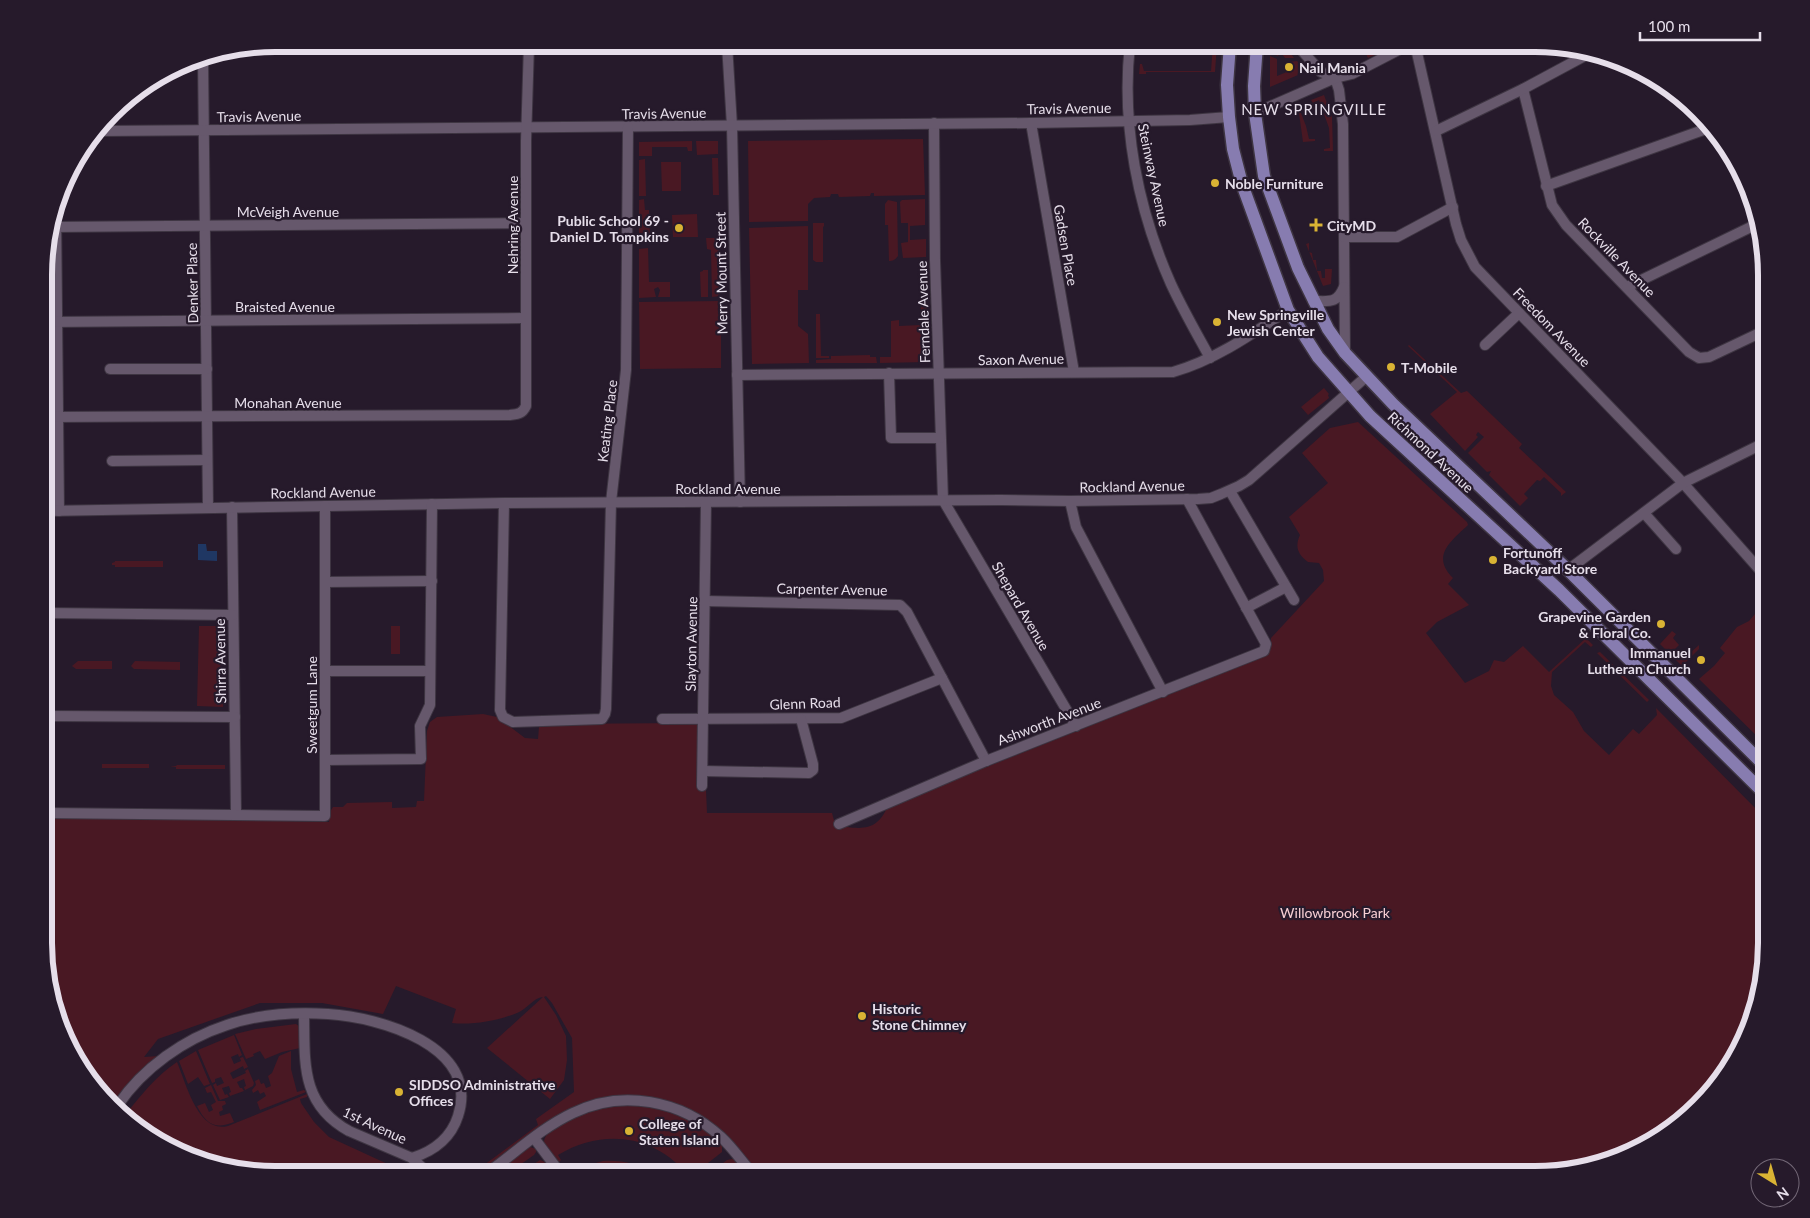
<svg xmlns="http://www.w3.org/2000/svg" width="1810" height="1218" font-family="Lato,sans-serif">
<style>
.green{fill:#491823}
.water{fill:#1f3763}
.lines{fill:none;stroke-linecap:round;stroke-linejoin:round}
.minor-casing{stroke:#3e3542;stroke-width:12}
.major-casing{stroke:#3e3542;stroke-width:15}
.minor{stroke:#66586c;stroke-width:10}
.major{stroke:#877cb0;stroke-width:12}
.poi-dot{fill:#d9b334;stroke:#261a2b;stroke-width:2}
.labels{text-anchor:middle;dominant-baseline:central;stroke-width:4.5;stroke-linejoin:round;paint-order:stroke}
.poi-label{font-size:14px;font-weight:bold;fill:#e6deea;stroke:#261a2b;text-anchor:start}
.street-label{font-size:14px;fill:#e6deea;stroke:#261a2b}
.park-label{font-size:14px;fill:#f7cfd4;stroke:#261a2b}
.neighbourhood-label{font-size:15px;letter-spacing:1px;fill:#e6deea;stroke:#261a2b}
.rim{fill:none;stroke:#e6deea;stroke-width:6}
</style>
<rect width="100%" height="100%" fill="#261a2b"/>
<g class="green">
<polygon points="1213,44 1217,44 1215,72 1146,72 1146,74 1139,74 1140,64 1142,64 1144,71 1211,71"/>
<polygon points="1271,44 1284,44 1294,58 1285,58 1280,51 1278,56 1270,52"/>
<polygon points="1361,44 1399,44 1368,58"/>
<polygon points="1270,56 1277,59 1277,76 1294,69 1289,62 1297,61 1305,70 1297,74 1298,75 1270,87"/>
<polygon points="1324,95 1332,117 1333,151 1324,151 1324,149 1330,148 1329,128 1319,100 1313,103 1311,100"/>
<polygon points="1304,103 1305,106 1299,108 1306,126 1309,139 1315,139 1315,141 1303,142 1298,106"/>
<polygon points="923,139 925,195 874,196 874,193 871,193 870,196 839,197 838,194 831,194 830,197 814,198 808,204 808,221 749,222 748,141"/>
<polygon points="692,141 692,151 688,151 687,147 652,147 652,156 639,156 639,142"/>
<polygon points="696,141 718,141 718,154 697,155"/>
<polygon points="712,158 718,158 719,195 713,195"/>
<polygon points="645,159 646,196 639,196 639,160"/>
<polygon points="661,162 681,162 681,191 662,191"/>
<polygon points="644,199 645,210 649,210 650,238 639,238 639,200"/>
<polygon points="925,199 925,225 910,226 910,240 926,239 926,257 903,258 901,243 908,242 908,223 901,223 900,202 902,200"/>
<path d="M888,200l9,2 1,54c-3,4 -5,5 -9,5l-1,-36h-3v-21z"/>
<polygon points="697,214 698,237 673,237 672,215"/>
<polygon points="813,223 824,223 824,226 823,227 823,262 816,262 813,260"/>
<polygon points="808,226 808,290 798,290 798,326 808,334 809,363 752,364 749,228"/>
<polygon points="706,238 719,238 720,296 712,297 711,250 707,249"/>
<polygon points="1309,243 1309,252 1312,253 1313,260 1316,260 1317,271 1321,271 1322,278 1325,278 1325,269 1332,269 1331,284 1323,286 1306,244"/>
<polygon points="648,248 649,282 670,282 670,297 658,297 660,290 658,287 654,289 656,297 639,298 639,249"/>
<polygon points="703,270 708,270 708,297 701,297 700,272 703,271"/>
<polygon points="920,272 926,272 927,312 921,312"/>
<polygon points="721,301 721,368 640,369 639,302"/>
<polygon points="816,314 820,314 821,356 829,356 829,358 816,358"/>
<polygon points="899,320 899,326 921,325 921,321 927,320 927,362 880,363 880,357 891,357 891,321"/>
<polygon points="1409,345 1461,393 1467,391 1522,444 1519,448 1566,492 1561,496 1561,493 1544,477 1540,481 1537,480 1524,494 1528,498 1520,506 1489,475 1491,471 1487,472 1468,453 1484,437 1478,432 1476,435 1478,437 1465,451 1430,414 1457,392 1408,346"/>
<polygon points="870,355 870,357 876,357 877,363 816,363 816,360 831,359 831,356"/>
<polygon points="1324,388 1329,394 1328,395 1329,398 1308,415 1301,407"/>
<path d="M1358,422l109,100 1,3c-18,17 -37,31 -15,53l-5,6 21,21 -32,17 -11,11 39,50 24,-12 5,-11 10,2 19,-16 26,26 37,-34 7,7 -2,2 -6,-5 -33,30 -1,14 3,9 19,17 11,19 25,24 24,-26 6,5 18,-19 -1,-7 110,111v139l-12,59 -27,55 -77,71 -100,31h-790l-25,-29 -24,-23 -14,-8 -57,-17 -86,22 -74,55h-8l66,-49 -2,-6 38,-27 -2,-54 -20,-35 -6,-7 -2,1 12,18 10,21 1,24 -3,20 -14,19 -63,-51 56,-51c-10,1 -16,12 -26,16 -20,8 -44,12 -65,10l4,-14 -60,-23 -13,28 -61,-11h-62l-102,36 -14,18 15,-1 -43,42 -7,-5 -1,1 -33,-35 -29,-86v-155h116l167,4 1,-10 3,-5h10l4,-4 45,-1v6l24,-1 1,-6h7l3,-70 3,-9 7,-5 46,-3 14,3 28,21 13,1 1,-12 3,-3 151,-1 4,1 1,3v62l8,1 1,23h125c1,3 2,9 4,11 3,3 8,3 11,3 22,3 32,-1 41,-21l373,-148 10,-9v-11l53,-57 -1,-11 -4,-7 -11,-1c-11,-8 -13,-16 -8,-27l-11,-18 39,-34 -26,-30 28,-25z"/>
<polygon points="115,561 163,561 163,567 115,567 115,565 112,565 112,563 115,562"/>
<polygon points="1766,611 1766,745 1699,679 1714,666 1725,653 1720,648 1737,627 1749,621 1755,614"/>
<polygon points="199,626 221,626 220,689 224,689 223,707 197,706"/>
<rect x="391" y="626" width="9" height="28"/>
<polygon points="1672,631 1676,634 1673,638 1679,645 1670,654 1660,644"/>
<polygon points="1699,645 1699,649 1682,666 1674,658 1681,651 1689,654"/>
<polygon points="1600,652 1649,700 1647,702 1597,653"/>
<polygon points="78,661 112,661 112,669 76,669 72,666"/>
<polygon points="135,661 180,662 180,670 134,669 131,666"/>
<rect x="102" y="764" width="47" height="4"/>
<polygon points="177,765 225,765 225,769 176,769 176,767 170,767 176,766"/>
<polygon points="296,1024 300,1027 300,1048 282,1052 265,1059 260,1051 253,1054 254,1056 246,1059 235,1034 256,1029"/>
<polygon points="234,1035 242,1055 239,1057 238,1054 231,1057 234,1064 241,1061 240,1058 243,1057 248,1067 244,1069 243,1066 230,1073 233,1079 246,1073 245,1071 248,1069 254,1083 253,1086 245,1090 244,1087 246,1086 244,1079 237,1082 240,1088 242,1088 244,1091 230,1096 229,1093 231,1092 229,1086 222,1088 225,1095 227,1094 229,1097 220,1100 213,1085 216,1083 217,1086 224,1083 221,1077 215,1079 215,1082 212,1083 198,1050"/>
<polygon points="196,1051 210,1084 204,1086 198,1077 188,1084 179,1061"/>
<polygon points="291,1051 291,1069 297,1092 304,1090 306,1092 260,1110 257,1102 266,1096 264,1092 260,1094 258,1090 253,1093 252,1090 256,1085 255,1081 259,1079 261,1084 264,1083 266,1088 271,1086 268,1076 272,1073 279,1056 291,1051 299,1051"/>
<path d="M177,1062c9,21 21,72 51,64l79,-32v3l-7,2 1,4 13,19 15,15 76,35 5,-6 12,8h-147l-74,-12 -50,-25 -7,-4 -18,-19c15,-19 31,-39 51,-52z"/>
<path d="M211,1085l7,16h7l1,3 -4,2 1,4 -4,2 1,4 10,-3 4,9c-19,8 -28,2 -37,-16l8,-3 4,9 4,-2 -2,-5 5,-3 -5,-10 -4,1 -2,-5z"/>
<path d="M626,1105c37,2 70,13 96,40v7l-28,22h-9l1,-1c-34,-39 -84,-44 -128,-18l3,5 -2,2 -15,-19c1,-23 63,-37 82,-38z"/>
<polygon points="530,1147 536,1149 536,1152 534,1155 507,1174 494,1174"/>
<polygon points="732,1159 736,1160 748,1174 709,1174 727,1160"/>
<polygon points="540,1160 543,1161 548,1165 545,1167 550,1174 519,1174"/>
<path d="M603,1161c20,-1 36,3 52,13h-15l-24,-6 -17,2 -14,4h-19l-1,-2 1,-4 5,5 14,-7z"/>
</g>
<g class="water">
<polygon points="198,544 206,544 207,551 217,551 217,561 198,560"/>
<polygon points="1766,945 1766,958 1762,976 1758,967 1758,949"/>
</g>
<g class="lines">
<g class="minor-casing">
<g id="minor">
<polyline points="727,44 732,126 740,502"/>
<path d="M1130,44c-9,81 8,166 41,240 12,26 26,50 39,74"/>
<polyline points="1296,44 1321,72 1335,78 1339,90 1343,124 1345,353"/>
<polyline points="1415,44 1456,224 1461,240 1475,267 1683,483 1766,577"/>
<polyline points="203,58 208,508"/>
<polyline points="1523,89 1552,205 1566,225 1689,352 1699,358 1709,357 1766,330"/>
<polyline points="1255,113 1335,78 1352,74 1410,44"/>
<polyline points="934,123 935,260 943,500 1076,726"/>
<polyline points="1031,123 1074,372"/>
<polyline points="99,131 1031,123 1190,120 1229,117"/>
<polyline points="1436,131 1523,89 1590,53"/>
<polyline points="1546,186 1706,129"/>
<polyline points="56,211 59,511"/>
<polyline points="51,227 526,223"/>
<polyline points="1344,237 1397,237 1453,207"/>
<polyline points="1627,287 1755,225"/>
<path d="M1313,301c16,0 24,3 31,-14"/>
<polyline points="46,322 525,318"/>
<polyline points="1485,345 1519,313"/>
<polyline points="110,369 207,369"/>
<polyline points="889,373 891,438 940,438"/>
<path d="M737,375l436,-3c42,-12 79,-38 115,-62"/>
<path d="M46,417l464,-2c8,-1 12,-1 16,-9v-265l3,-97"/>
<polyline points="112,461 207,460"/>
<polyline points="1230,491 1294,600"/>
<polyline points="1070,501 1076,527 1163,692"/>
<polyline points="504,503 500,710 503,717 513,722 602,719 605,714 606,709 611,502 626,370 628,127"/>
<polyline points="232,507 236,814"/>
<polyline points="46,511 504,503 1001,500 1070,501 1198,499 1211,498 1221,494 1239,486 1249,480 1367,376"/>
<polyline points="1644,513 1676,549"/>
<polyline points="1568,570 1683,483 1766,442"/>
<polyline points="325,582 432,581"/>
<polyline points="705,601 900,605 907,612 986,761"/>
<polyline points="1246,608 1286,587"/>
<polyline points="46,613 233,615"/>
<polyline points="325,671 430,671"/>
<polyline points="46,716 235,717"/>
<polyline points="662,719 841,718 942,678"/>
<polyline points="326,760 421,759 420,726 430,705 432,504"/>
<polyline points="703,771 809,773 813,770 813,764 801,719"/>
<polyline points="702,786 706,502"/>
<polyline points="46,813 325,816 325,506"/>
<polyline points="839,824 986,761 1264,651 1266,644 1187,499"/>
<path d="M304,1014c1,48 -4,90 45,117l63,27 17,16"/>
<path d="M118,1105c25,-37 66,-66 109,-80 32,-11 68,-13 101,-11 51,3 153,32 130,102 -7,22 -24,35 -46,42"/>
<polyline points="534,1138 561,1174"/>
<path d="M486,1174c28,-20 55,-46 87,-61 49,-24 108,-13 148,24 12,11 21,25 32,37"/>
</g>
</g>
<g class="major-casing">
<g id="major">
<polyline points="1230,44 1227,85 1229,117 1233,149 1242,184 1288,310 1318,357 1370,416 1559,590 1766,795"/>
<polyline points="1257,44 1254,86 1255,113 1264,176 1298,268 1328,329 1345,353 1393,404 1568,570 1766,767"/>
</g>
</g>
<use href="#minor" class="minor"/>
<use href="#major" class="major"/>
</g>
<g class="poi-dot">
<circle cx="1289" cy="67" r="5"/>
<circle cx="1215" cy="183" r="5"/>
<path d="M1313.5 217.5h5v5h5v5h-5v5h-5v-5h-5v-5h5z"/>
<circle cx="679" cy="228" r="5"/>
<circle cx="1217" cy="322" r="5"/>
<circle cx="1391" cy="367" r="5"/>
<circle cx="1493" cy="560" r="5"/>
<circle cx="1661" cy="624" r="5"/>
<circle cx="1701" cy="660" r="5"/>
<circle cx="862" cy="1016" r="5"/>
<circle cx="399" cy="1092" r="5"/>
<circle cx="629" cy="1131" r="5"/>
</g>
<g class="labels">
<g class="poi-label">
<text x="1299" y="67">Nail Mania</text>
<text x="1225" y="183">Noble Furniture</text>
<text x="669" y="220" text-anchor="end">Public School 69 -<tspan x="669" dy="16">Daniel D. Tompkins</tspan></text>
<text x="1327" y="225">CityMD</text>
<text x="1227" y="314">New Springville<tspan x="1227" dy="16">Jewish Center</tspan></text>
<text x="1401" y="367">T-Mobile</text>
<text x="1503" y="552">Fortunoff<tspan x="1503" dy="16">Backyard Store</tspan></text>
<text x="1651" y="616" text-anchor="end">Grapevine Garden<tspan x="1651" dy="16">&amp; Floral Co.</tspan></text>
<text x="1691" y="652" text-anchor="end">Immanuel<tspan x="1691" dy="16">Lutheran Church</tspan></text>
<text x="872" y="1008">Historic<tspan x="872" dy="16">Stone Chimney</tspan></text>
<text x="409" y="1084">SIDDSO Administrative<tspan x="409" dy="16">Offices</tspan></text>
<text x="639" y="1123">College of<tspan x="639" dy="16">Staten Island</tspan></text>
</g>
<g class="street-label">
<text transform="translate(1069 108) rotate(-1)">Travis Avenue</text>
<text transform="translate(664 113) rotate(-1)">Travis Avenue</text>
<text transform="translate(259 116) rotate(-1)">Travis Avenue</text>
<text transform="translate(1154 175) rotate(78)">Steinway Avenue</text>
<text x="288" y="211">McVeigh Avenue</text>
<text transform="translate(512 225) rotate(-90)">Nehring Avenue</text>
<text transform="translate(1066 245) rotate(80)">Gadsen Place</text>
<text transform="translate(1617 257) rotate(46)">Rockville Avenue</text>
<text transform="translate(721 273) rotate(-91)">Merry Mount Street</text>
<text transform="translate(192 283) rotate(-91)">Denker Place</text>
<text x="285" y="306">Braisted Avenue</text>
<text transform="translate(923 312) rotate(-92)">Ferndale Avenue</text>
<text transform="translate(1552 327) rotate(46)">Freedom Avenue</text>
<text transform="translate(1021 359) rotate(-1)">Saxon Avenue</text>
<text x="288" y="402">Monahan Avenue</text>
<text transform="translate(607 421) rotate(-83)">Keating Place</text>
<text transform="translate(1431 452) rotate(43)">Richmond Avenue</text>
<text transform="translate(1132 486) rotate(-1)">Rockland Avenue</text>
<text x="728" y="488">Rockland Avenue</text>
<text transform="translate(323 492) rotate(-1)">Rockland Avenue</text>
<text transform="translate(832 589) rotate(1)">Carpenter Avenue</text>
<text transform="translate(1021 606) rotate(60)">Shepard Avenue</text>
<text transform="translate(691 644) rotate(-89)">Slayton Avenue</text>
<text transform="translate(220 661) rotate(-91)">Shirra Avenue</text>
<text transform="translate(805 703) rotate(-2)">Glenn Road</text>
<text transform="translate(311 705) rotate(-90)">Sweetgum Lane</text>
<text transform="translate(1049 721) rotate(-21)">Ashworth Avenue</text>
<text transform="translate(375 1125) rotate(25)">1st Avenue</text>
</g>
<g class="park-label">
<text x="1335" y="912">Willowbrook Park</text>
</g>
<g class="neighbourhood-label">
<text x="1314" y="109">NEW SPRINGVILLE</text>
</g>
</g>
<path d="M0 0H1810V1218H0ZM275 52H1535A223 223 0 0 1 1758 275V943A223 223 0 0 1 1535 1166H275A223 223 0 0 1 52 943V275A223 223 0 0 1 275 52Z" fill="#261a2b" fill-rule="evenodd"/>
<path class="rim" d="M275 52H1535A223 223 0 0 1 1758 275V943A223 223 0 0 1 1535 1166H275A223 223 0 0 1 52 943V275A223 223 0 0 1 275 52Z"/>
<g transform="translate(1775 1183) rotate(143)"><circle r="24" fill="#261a2b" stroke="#736877"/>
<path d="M0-4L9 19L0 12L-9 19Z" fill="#d9b334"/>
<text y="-8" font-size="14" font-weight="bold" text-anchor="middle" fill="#e6deea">N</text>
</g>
<path d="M1640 32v8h120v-8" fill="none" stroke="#e6deea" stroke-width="2.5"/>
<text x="1648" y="32" font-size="15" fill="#e6deea" stroke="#261a2b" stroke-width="4" paint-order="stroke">100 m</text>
</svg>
